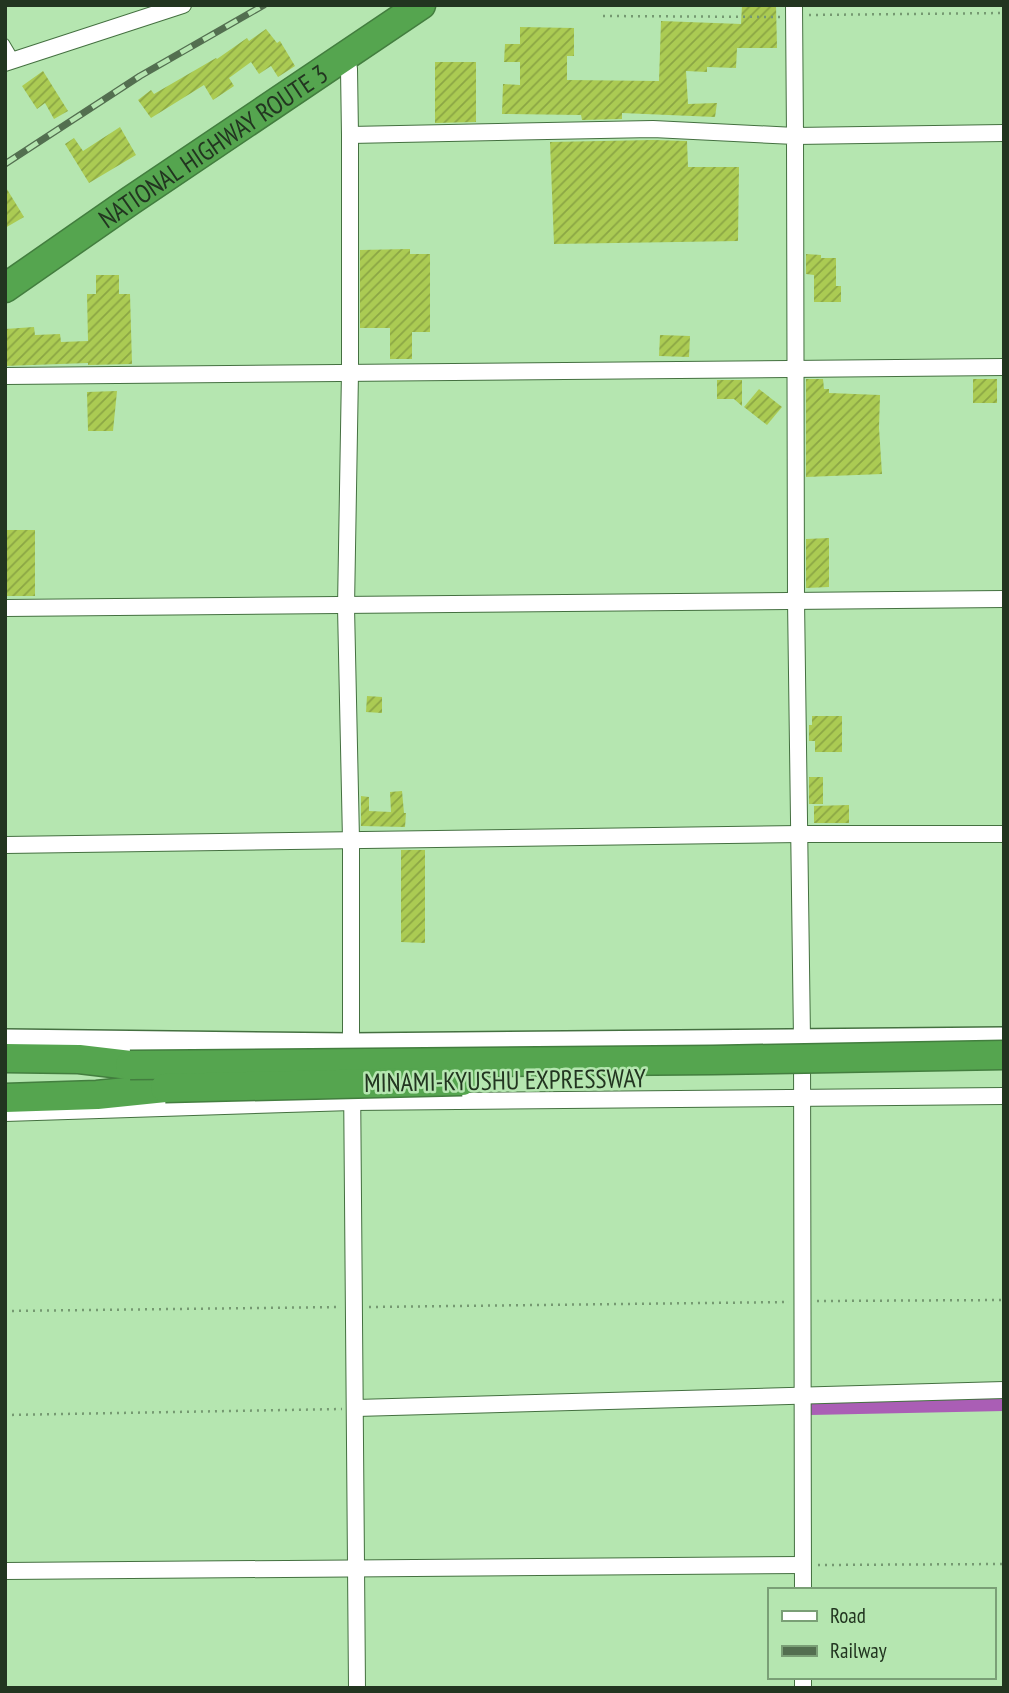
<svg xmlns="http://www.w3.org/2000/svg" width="1009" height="1693" font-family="'PT Sans Narrow',sans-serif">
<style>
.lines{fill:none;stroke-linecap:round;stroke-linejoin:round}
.canal{stroke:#aa5eb5;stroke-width:14}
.building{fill:url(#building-hatch)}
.lane-casing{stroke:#447040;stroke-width:10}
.street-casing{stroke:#447040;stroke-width:18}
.secondary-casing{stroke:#447040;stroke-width:24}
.highway-casing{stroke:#437e3f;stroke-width:31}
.path{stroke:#759971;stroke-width:2.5;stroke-dasharray:2 5;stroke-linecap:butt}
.lane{stroke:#fff;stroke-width:8}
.street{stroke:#fff;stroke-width:16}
.secondary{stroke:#fff;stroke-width:21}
.highway{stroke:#55a54f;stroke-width:28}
.rail-casing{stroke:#536f50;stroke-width:7}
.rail{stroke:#b5e6b0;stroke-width:4.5;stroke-dasharray:13;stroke-linecap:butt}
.highway-bridge-casing{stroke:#437e3f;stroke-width:31;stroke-linecap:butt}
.highway-bridge{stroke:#55a54f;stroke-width:28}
.labels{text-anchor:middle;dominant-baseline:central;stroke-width:5;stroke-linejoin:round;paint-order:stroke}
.street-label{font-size:26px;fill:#223520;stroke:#b5e6b0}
</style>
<defs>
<pattern id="building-hatch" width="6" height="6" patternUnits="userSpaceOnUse" patternTransform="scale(1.75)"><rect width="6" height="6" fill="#abcb53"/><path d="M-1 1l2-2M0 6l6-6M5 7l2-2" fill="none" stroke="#8ba644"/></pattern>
</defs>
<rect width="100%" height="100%" fill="#b5e6b0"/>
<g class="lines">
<polyline class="canal" points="810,1408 1004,1404"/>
</g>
<g class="building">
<polygon points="742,5 776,5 777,48 737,48 736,68 707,67 707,72 686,71 688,104 717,103 715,117 622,113 622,119 582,120 581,115 502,114 503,84 520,85 520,62 504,62 505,44 520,44 520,27 574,28 574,56 567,56 567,80 659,81 661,21 741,24"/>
<polygon points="266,29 277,43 280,41 295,66 278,77 271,66 259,74 251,62 229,78 234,86 213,100 204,85 151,118 138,100 151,90 154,94 216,58 217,59 247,38 249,41"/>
<polygon points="435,62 476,62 476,122 435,123"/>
<polygon points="43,71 68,111 54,119 45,103 37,109 22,86"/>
<polygon points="120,127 136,155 89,183 65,144 74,138 83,151"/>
<polygon points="653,140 687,141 688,167 739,167 738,241 554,244 550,142"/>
<polygon points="5,186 24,217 5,228"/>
<polygon points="410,249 410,254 430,254 430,332 412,332 412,359 390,359 390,328 360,328 360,250"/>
<polygon points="806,254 821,255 821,258 836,258 836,286 841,286 841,302 814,302 814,275 806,274"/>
<polygon points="96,275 119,275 119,294 130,294 132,364 88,365 88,363 5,366 5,329 34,327 35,335 60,334 61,342 88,341 87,294 96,294"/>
<polygon points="660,335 690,336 689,357 659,356"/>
<polygon points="806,379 823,379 824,389 829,389 829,393 880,395 879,428 882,474 806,477"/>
<rect x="973" y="379" width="24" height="24"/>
<polygon points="717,380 742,380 742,406 734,399 717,399"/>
<polygon points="759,389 782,407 767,425 744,407"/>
<polygon points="117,391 113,431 88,431 87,392"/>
<rect x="5" y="530" width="30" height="66"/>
<polygon points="829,538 829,587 806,588 806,539"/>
<polygon points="367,696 382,697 382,713 366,712"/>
<polygon points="812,716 842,716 842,752 815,752 815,741 809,741 809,725 812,725"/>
<rect x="809" y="777" width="14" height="27"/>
<polygon points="402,791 404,813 406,813 405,827 361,826 361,796 369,797 369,811 391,812 390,792"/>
<polygon points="849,805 849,823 814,823 814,806"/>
<polygon points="401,850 425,850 425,943 401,942"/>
</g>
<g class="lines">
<g class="lane-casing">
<polyline id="lane" points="5,43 15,60"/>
</g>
<g class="street-casing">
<g id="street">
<polyline points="794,5 795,136 1004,133"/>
<polyline points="346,55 349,69 350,135 350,372 346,607 351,840 351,1053"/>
<polyline points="5,63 183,5"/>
<polyline points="350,135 653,129 795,136 796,600 802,1039 803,1590"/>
<polyline points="5,376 1004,367"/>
<polyline points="5,608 1004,599"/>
<polyline points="5,845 800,834 1004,834"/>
<polyline points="352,1076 357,1688"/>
<polyline points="5,1113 352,1102 1004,1096"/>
<polyline points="356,1408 1004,1390"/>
<polyline points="5,1571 802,1565"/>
<polyline points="803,1677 803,1688"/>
</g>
</g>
<g class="secondary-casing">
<polyline id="secondary" points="5,1040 351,1044 1004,1038"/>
</g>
<g class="highway-casing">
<g id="highway">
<path id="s1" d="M5,288l125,-87 291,-196"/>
<polyline points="5,1058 79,1059 130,1065"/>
<polyline points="5,1098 97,1095 165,1088"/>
</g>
</g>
<g class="path">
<polyline points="809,15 1004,13"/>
<polyline points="603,16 781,17"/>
<polyline points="817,1301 1004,1300"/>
<polyline points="369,1307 789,1302"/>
<polyline points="5,1311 341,1307"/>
<polyline points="5,1415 342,1409"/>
<polyline points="818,1565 1004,1564"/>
</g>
<use href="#lane" class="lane"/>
<use href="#street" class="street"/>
<use href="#secondary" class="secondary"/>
<use href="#highway" class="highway"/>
<g class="rail-casing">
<polyline id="rail" points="5,164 140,76 264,5"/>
</g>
<use href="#rail" class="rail"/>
<g class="highway-bridge-casing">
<g id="highway-bridge">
<polyline points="130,1065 713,1060 1004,1055"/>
<polyline points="165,1088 462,1081"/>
</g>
</g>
<use href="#highway-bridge" class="highway-bridge"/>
</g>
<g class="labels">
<g class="street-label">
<text stroke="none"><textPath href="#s1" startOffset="252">NATIONAL HIGHWAY ROUTE 3</textPath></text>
<text transform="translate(505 1080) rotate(-1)">MINAMI-KYUSHU EXPRESSWAY</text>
</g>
</g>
<rect width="1009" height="1693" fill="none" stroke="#223520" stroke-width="14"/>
<rect x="768" y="1588" width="228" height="91" fill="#b5e6b0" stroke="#7a9f76" stroke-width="2"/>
<rect x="782" y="1611" width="35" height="10" fill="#ffffff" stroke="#7a9f76" stroke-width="2"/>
<text x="830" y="1623" font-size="21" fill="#223520">Road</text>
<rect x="782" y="1646" width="35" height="10" fill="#536f50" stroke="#7a9f76" stroke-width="2"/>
<text x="830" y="1658" font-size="21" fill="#223520">Railway</text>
</svg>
